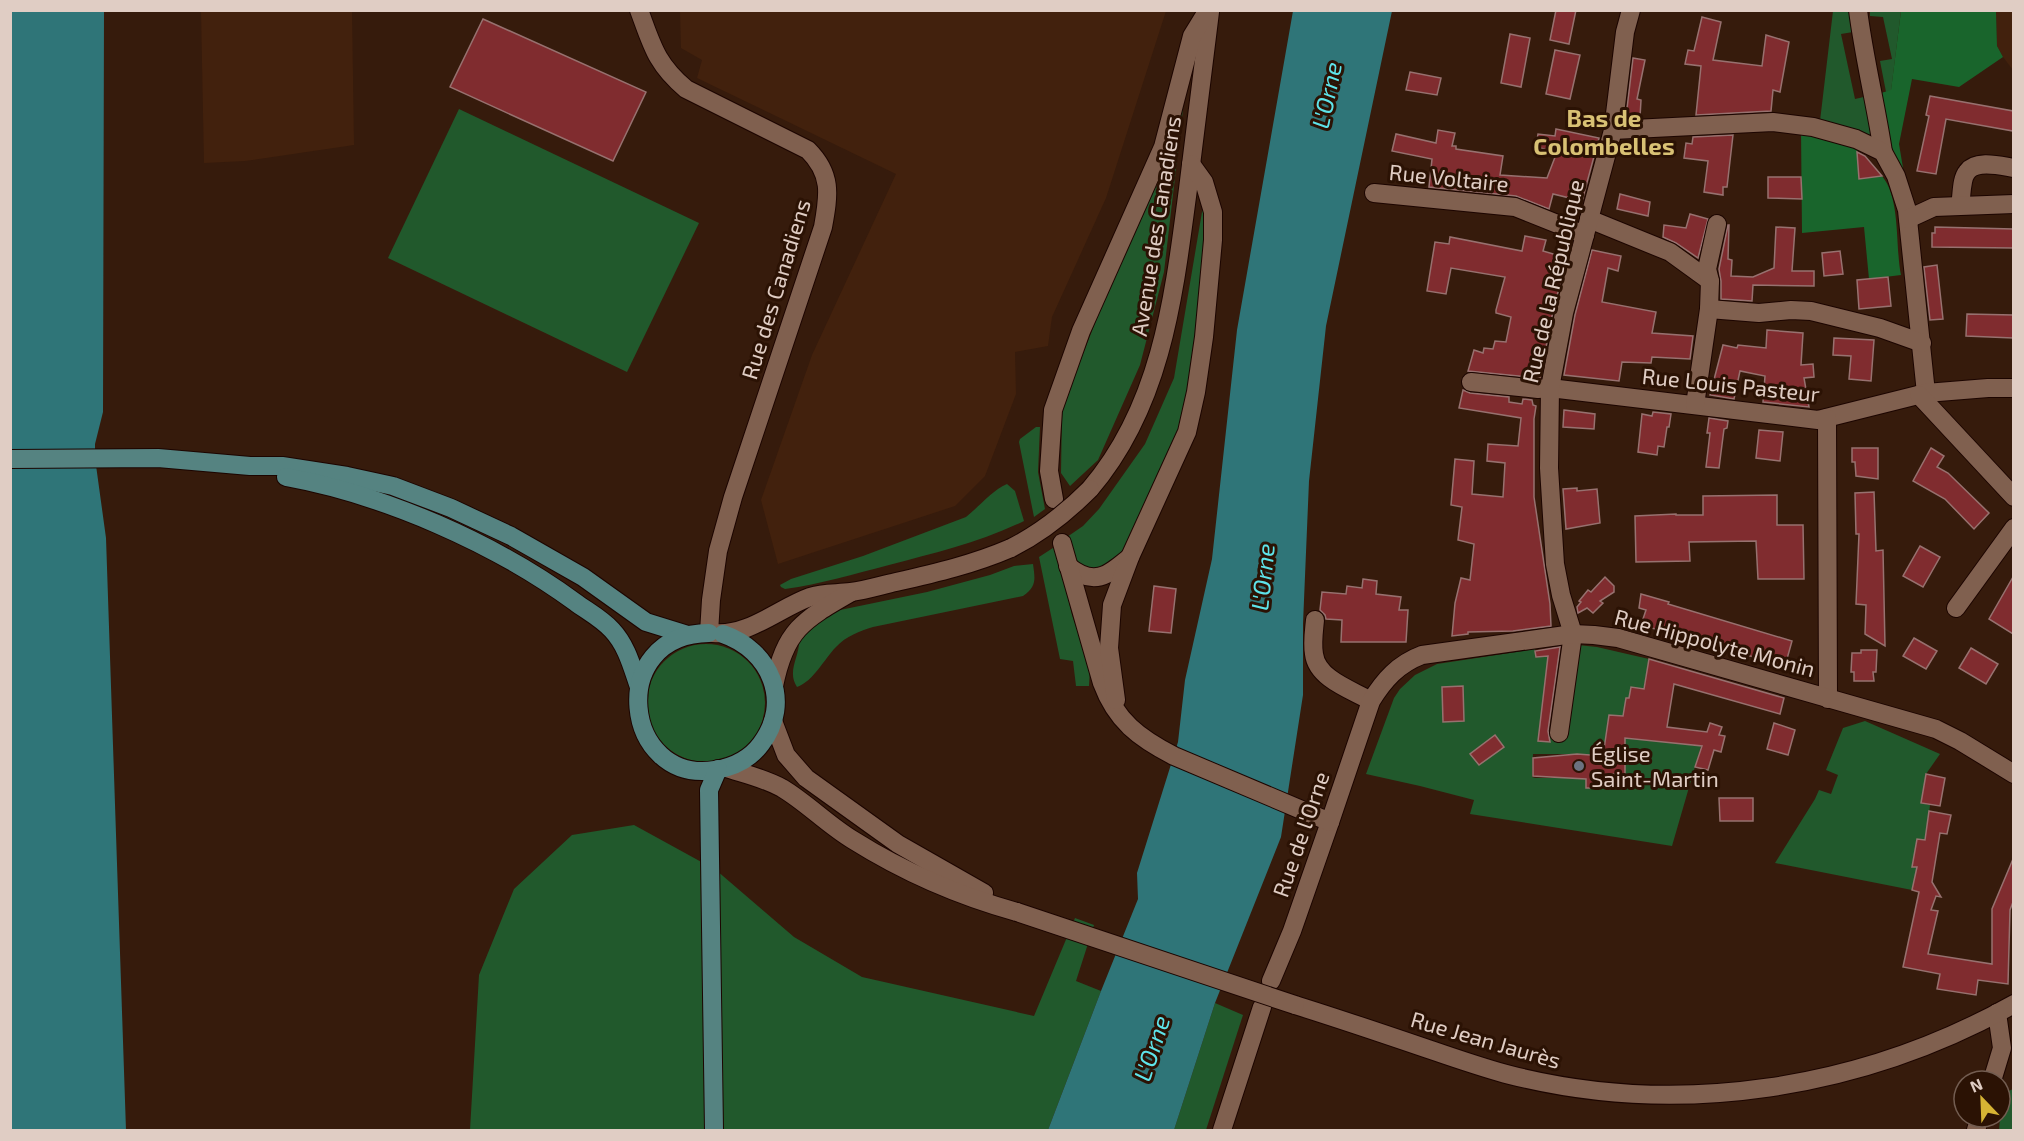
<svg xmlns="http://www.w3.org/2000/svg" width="2024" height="1141" font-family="'Exo 2',sans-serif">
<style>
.built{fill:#42210d}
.green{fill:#21592c;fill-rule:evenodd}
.forest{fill:#19652c}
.water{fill:#2f7578}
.building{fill:#802c2f;stroke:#97716f;stroke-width:1.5}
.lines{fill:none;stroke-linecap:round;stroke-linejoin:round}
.street-casing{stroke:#1c0500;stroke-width:20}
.secondary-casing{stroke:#1c0500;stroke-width:20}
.primary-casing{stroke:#1c0500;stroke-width:20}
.street{stroke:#80604f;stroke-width:18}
.secondary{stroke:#80604f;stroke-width:18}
.primary{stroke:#558381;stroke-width:18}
.secondary-bridge-casing{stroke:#1c0500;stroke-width:20;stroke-linecap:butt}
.secondary-bridge{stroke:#80604f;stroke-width:18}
.worship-dot{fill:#6b7280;stroke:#2b1204;stroke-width:2}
.labels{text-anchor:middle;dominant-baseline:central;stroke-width:6;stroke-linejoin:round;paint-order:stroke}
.street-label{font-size:22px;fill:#e0cdc4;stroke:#2b1204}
.poi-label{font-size:22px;fill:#e0cdc4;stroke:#2b1204;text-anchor:start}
.water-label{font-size:24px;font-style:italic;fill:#5ee4ea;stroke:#2b1204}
.neighbourhood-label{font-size:24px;font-weight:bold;fill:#d9c174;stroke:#2b1204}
</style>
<rect width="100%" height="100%" fill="#361b0c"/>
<g class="built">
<polygon points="201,11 352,11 354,145 245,161 204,163"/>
<polygon points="680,11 1166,11 1106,198 1052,317 1048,346 1015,352 1016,394 985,476 955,506 778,564 761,500 812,355 896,174 697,78 702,60 681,48"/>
<polygon points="1996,11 2013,11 2013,70 2003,57 1997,46"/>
</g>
<g class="green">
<polygon points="1833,11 1847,11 1852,14 1853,32 1841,34 1855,99 1868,96 1871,133 1867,137 1820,121"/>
<polygon points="1870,11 1901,11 1891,91 1886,92 1880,61 1892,59 1883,17 1870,16"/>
<polygon points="1184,100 1164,272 1140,365 1098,460 1070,486 1061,473 1062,408 1097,318 1138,221"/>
<polygon points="459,109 699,223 627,372 388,258"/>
<polygon points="1203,206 1207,219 1195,359 1180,428 1126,549 1107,568 1085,570 1076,563 1067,537 1083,526 1099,509 1145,444 1174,378"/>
<polygon points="1036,427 1040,427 1038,472 1045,509 1034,517 1019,442 1020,439"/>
<path d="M1007,484l8,7 9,30c-43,21 -89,32 -135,44 -35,9 -68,19 -104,24l-4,-2 -1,-2 11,-6 72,-23 103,-39c14,-11 25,-26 41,-33z"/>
<polygon points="1056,546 1072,615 1090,668 1089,686 1076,686 1073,661 1060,659 1039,557"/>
<path d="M1033,564c2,15 4,22 -10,32l-150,31c-13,4 -27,9 -37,20 -12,12 -22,34 -39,40 -11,-16 4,-32 2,-49l31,-24 10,-4 87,-18 63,-17 24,-9z"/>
<circle cx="706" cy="703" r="59"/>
<path d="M1578,645l19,2 52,12 -6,33 -12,-3v9h-5l-3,18 -14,-1 -3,20 95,11 -29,100 -202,-32 4,-14 -54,-14 -54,-12 28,-76 6,-9 15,-14 22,-11 98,-15 1,8 12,-1 -9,77 12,-1zM1533,754h43l1,2 48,2v16h-12l-1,3 -13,-1v12h-13v-13l-24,3h-27l-3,-1z"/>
<polygon points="1865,721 1940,754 1926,774 1921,803 1930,805 1926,840 1917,839 1912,866 1917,867 1912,890 1775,863 1815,799 1819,790 1831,794 1838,775 1826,770 1843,728"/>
<polygon points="634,825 716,870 794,937 862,977 1034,1016 1075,918 1094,925 1076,981 1101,991 1048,1130 470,1130 479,975 514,889 572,835"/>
<polygon points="1215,1003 1243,1015 1206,1130 1174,1130"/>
<polygon points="2013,1089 2013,1130 1999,1130 2002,1094"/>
</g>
<g class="forest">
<polygon points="1901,11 1996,11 1997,46 2003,57 1959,87 1912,79 1899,144 1907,192 1889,141 1881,93 1891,90"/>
<path d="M1801,130l56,15 2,34 23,-3c19,23 13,70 19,99l-32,4 -5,-52 -62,6z"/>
</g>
<g class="water">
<polygon points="10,11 104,11 103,412 95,444 95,458 106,538 126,1130 11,1130"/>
<polygon points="1293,11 1392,11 1326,326 1309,481 1303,624 1303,695 1281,837 1215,1003 1174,1130 1048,1130 1101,991 1138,899 1137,873 1178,742 1185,680 1212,559 1237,330"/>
</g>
<g class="building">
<polygon points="1556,10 1576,10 1569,44 1550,40"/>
<polygon points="1702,17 1721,22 1713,60 1762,66 1766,35 1789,42 1780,92 1773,90 1771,111 1696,115 1701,66 1685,64 1688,50 1694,51"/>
<polygon points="483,19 646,92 613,161 450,87"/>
<polygon points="1510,34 1530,38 1521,87 1501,83"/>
<polygon points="1555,50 1580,55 1570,99 1546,94"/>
<polygon points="1633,58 1645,60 1637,99 1641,100 1640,117 1626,117"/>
<polygon points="1410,72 1441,78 1437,95 1406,90"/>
<polygon points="1930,96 2013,111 2013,131 1946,119 1936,174 1917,171 1929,116 1926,115"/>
<polygon points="1556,129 1599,138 1582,201 1553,194 1549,209 1516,196 1429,187 1432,159 1392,151 1396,134 1436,143 1438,130 1455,133 1452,146 1456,146 1456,149 1503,156 1500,175 1547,178 1557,152 1536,147 1538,134 1555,136"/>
<polygon points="1733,135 1727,187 1723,187 1723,195 1704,192 1708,161 1684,158 1686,143 1692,144 1693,137"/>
<polygon points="1857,152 1865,156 1882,176 1859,179"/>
<polygon points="1768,177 1801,177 1802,199 1768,198"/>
<polygon points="1620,194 1650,202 1648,216 1617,209"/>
<polygon points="1690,214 1708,219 1698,258 1676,243 1663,237 1664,225 1686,228"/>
<polygon points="1728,225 1729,225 1728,259 1732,260 1731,276 1753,277 1774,268 1776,227 1795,228 1792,271 1814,271 1814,286 1753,285 1752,301 1721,299 1721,281 1719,269"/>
<polygon points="1935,227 2013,229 2013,248 1932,247 1932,233 1935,233"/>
<polygon points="1525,236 1546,240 1543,251 1567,258 1553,311 1540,378 1468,371 1474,350 1483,353 1484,348 1493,349 1495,341 1506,342 1511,317 1496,313 1496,310 1505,277 1451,268 1446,294 1427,291 1435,242 1449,244 1450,237 1522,251"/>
<polygon points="1592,250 1621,256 1618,271 1608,268 1602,302 1656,312 1652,333 1693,336 1690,359 1652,357 1651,363 1622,362 1619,381 1564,375 1575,315"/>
<polygon points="1840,251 1843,274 1824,276 1822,253"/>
<polygon points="1937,265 1943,319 1930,320 1924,267"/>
<polygon points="1888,277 1891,306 1859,309 1857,280"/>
<polygon points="1967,314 2013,315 2013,338 1966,336"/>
<polygon points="1767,330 1803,333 1801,365 1813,364 1814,377 1804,378 1809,407 1763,402 1765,376 1740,371 1734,399 1710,395 1723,345 1737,348 1738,345 1766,348"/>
<polygon points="1834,338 1874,340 1871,381 1849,379 1851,356 1833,355"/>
<polygon points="1463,390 1470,393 1509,397 1509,402 1522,404 1523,399 1532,400 1533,405 1536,406 1534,419 1534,497 1550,604 1551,626 1513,631 1468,632 1468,634 1452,636 1455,603 1461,578 1470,580 1474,544 1458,540 1462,507 1451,505 1455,459 1474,461 1472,494 1503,497 1505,463 1487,461 1488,444 1518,446 1521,418 1459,408"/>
<polygon points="1564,410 1595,414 1594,429 1563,427"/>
<polygon points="1653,412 1671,414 1669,427 1667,427 1664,447 1658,446 1657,455 1638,452 1642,414 1652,416"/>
<polygon points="1709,418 1728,421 1727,428 1724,429 1719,468 1706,467 1710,433 1707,433"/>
<polygon points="1759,430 1783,432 1780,461 1756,458"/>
<polygon points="1852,448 1878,448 1878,479 1856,476 1855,462 1852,462"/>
<polygon points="1931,448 1944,456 1937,467 1948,473 1989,513 1974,529 1945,499 1913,481"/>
<polygon points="1577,488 1577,491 1597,489 1600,523 1566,529 1563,489"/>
<polygon points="1874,492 1876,551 1883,550 1885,646 1865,634 1866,605 1856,604 1859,534 1856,534 1855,493"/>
<polygon points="1777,495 1777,525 1803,525 1804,579 1758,579 1756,541 1689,542 1690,561 1636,562 1635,516 1676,514 1676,515 1703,515 1703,496"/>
<polygon points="1920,546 1940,557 1923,587 1903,576"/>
<polygon points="1605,577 1614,586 1614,592 1600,601 1603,603 1593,613 1587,608 1578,613 1577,607 1581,602 1579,601 1588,590 1591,592"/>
<polygon points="2013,577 2013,634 1989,619"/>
<polygon points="1363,579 1377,581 1376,594 1401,597 1399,610 1408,610 1406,642 1341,642 1342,620 1326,619 1325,615 1320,610 1322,592 1346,594 1347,586 1362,588"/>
<polygon points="1154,586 1176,589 1171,633 1149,631"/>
<polygon points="1641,594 1669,602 1668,604 1792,641 1785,666 1641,625 1646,610 1639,608"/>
<polygon points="1914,638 1937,651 1926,669 1903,656"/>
<polygon points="1560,647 1548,731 1550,742 1538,741 1548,656 1536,657 1535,651"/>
<polygon points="1971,648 1998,664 1986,684 1959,668"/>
<polygon points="1861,650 1877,650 1876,672 1873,672 1874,681 1854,681 1854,672 1851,672 1852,653 1861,653"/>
<polygon points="1649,659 1784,698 1780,714 1674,684 1667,727 1707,732 1710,723 1722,727 1719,735 1725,736 1721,752 1714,750 1708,770 1695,767 1702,746 1625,738 1625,774 1613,774 1613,777 1599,775 1599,788 1586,788 1586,779 1533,776 1533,758 1577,754 1603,756 1609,715 1623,716 1626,698 1629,698 1631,687 1644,689"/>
<polygon points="1463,686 1464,721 1443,722 1442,687"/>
<polygon points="1774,723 1795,730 1788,755 1767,749"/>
<polygon points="1495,735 1504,747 1479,765 1470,754"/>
<polygon points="1926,774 1945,778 1940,806 1921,803"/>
<polygon points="1719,798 1753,798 1753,821 1720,821"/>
<polygon points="1929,811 1951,815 1947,834 1940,833 1932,882 1941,897 1936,896 1931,910 1938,911 1928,954 1992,964 1992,909 2013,859 2013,902 2010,910 2008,984 1978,980 1976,995 1937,989 1940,974 1903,967 1919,892 1912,890 1917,867 1912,867 1917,839 1925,840"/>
</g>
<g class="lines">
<g class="street-casing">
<g id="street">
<path d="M639,10c13,35 17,54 47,79l122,61c24,24 21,44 15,77l-90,270 -15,54 -7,49 -2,33"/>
<path d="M1858,10c6,48 18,95 25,142"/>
<polyline points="1613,130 1773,122 1813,127 1856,139 1883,152 1896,176 1907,210 1926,393"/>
<polyline points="1374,193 1515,207 1585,235"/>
<path d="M1960,205c2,-9 1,-26 7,-33 9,-13 34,-6 47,-4"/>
<polyline points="1589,219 1670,252 1710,281"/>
<polyline points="1908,219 1934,207 2014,204"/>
<polyline points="1709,309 1759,313 1791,310 1811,311 1880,328 1922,343"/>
<polyline points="1471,382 1538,389 1550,388 1818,420 1926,393 1988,388 2014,388"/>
<polyline points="1919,395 2014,497"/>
<polyline points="1695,405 1709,309 1710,281 1707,269 1717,224"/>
<polyline points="1827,418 1828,699"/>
<path d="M1068,566c26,21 39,10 62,-9"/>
<polyline points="1956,608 2014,528"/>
<path d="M1315,620c-1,11 -3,23 -1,34 3,25 38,36 57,47"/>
<polyline points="1559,733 1573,634 1561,595 1555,564 1549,468 1550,388 1564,313 1613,130 1625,32 1631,10"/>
<polyline points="1271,981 1292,931 1330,822"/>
<polyline points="1992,1081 2002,1048 1997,1013"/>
<polyline points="1222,1130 1262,1007"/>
<polyline points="1976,1130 1980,1117"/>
</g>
</g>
<g class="secondary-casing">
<g id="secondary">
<path d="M1090,489c72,-84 84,-194 98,-300 7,-59 15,-118 22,-177"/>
<polyline points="1054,499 1049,471 1053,410 1081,331 1163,147 1192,36 1208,10"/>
<path d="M1062,543l40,140c14,38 37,55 72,73l156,66 41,-121c13,-21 27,-37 51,-46l151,-21 21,1 24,3 318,91 24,12 54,33"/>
<path d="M713,633c35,4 66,-25 97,-36 14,-5 27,-3 41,-5 15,-2 31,-7 45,-10 40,-9 78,-18 115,-34"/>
<path d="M774,686c11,-56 29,-66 76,-93"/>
<polyline points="1116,700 1109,648 1112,605 1130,557 1187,432 1196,392 1204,337 1213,240 1213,212 1204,182 1191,164"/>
<polyline points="773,721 786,755 806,778 898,844 984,893"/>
<path d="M726,768c19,6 38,10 56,20 25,15 46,37 71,52 51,32 106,56 164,72"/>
<path d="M1295,1005c45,14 89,29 133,44 27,9 55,19 82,26 170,43 352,14 504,-71"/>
</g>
</g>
<g class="primary-casing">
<g id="primary">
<polyline points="10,459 158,458 250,466 282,466 347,476 393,486 451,508 511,536 583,577 646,622 688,635"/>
<path d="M286,477c99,18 208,66 289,125 12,9 26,16 37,28 15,16 20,37 27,57"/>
<path d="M709,633c-104,1 -86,152 6,137 19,-3 35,-11 46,-26 32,-42 9,-94 -38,-110"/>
<polyline points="714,1130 709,790 718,769"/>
</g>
</g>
<use href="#street" class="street"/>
<use href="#secondary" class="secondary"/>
<use href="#primary" class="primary"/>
<g class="secondary-bridge-casing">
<g id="secondary-bridge">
<path d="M1011,548c30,-15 55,-35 79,-59"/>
<polyline points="1017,912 1295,1005"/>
</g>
</g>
<use href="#secondary-bridge" class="secondary-bridge"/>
</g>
<circle class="worship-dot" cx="1579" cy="766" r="6"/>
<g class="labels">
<g class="street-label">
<text transform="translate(1449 177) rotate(6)">Rue Voltaire</text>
<text transform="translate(1155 226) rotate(-81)">Avenue des Canadiens</text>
<text transform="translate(1552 281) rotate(-77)">Rue de la République</text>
<text transform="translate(775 289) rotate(-73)">Rue des Canadiens</text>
<text transform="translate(1731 384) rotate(6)">Rue Louis Pasteur</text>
<text transform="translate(1715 642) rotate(15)">Rue Hippolyte Monin</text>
<text transform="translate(1300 834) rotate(-71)">Rue de l'Orne</text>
<text transform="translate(1486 1039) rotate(16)">Rue Jean Jaurès</text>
</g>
<g class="poi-label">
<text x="1591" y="753">Église<tspan x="1591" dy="25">Saint-Martin</tspan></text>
</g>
<g class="water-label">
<text transform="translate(1326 95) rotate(-78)">L'Orne</text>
<text transform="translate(1262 577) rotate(-84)">L'Orne</text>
<text transform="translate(1151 1048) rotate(-72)">L'Orne</text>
</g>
<g class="neighbourhood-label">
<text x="1604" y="117">Bas de<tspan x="1604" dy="28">Colombelles</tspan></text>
</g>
</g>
<rect width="2024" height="1141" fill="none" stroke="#e0cdc4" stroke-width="24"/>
<g transform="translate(1982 1099) rotate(337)"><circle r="28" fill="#2b1204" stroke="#735d51" stroke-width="1.5"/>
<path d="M0-4.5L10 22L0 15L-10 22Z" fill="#d7b434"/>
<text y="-9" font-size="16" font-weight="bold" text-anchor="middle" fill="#e0cdc4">N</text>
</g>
</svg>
